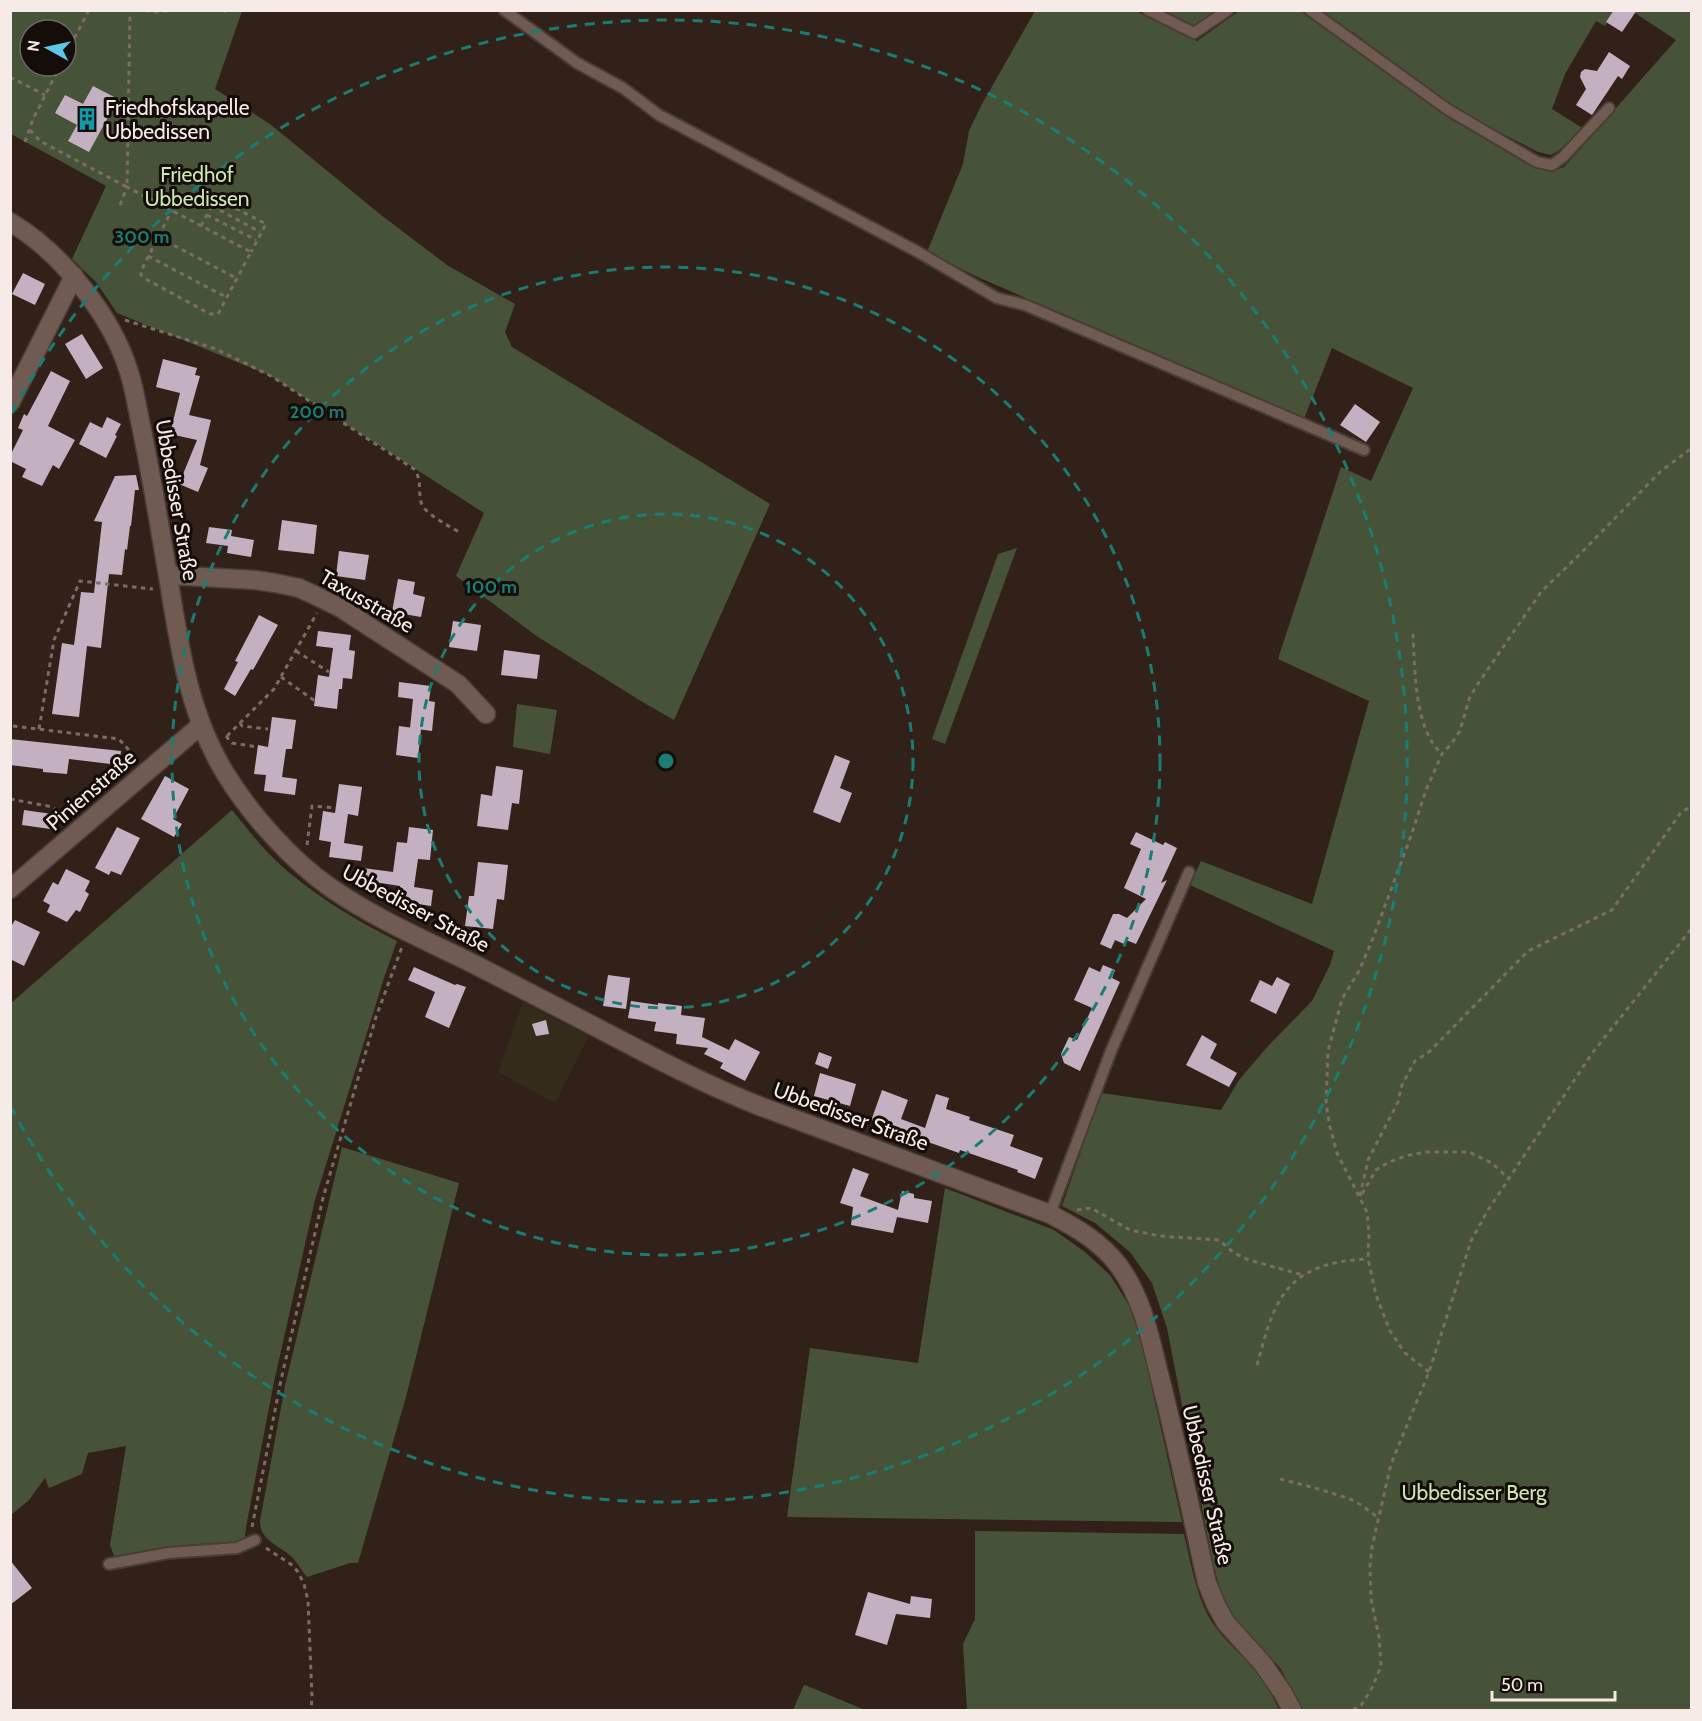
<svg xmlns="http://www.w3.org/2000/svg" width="1702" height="1721" font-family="Cabin,sans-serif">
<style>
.industrial{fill:#332c1b}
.green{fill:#475339;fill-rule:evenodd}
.building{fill:#c3b1c1}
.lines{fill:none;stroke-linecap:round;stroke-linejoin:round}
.lane-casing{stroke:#4a3c36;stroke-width:14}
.street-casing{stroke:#4a3c36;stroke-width:21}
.path{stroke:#7b6d66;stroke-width:3;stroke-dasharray:4.5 4.5;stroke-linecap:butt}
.lane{stroke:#6f5b52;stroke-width:10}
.street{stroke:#6f5b52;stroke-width:18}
.ring{fill:none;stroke:#1b7c74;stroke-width:3;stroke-dasharray:10 8}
.labels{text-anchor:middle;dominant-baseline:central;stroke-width:6;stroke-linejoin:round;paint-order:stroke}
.poi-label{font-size:21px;fill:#f6ebe6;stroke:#140d09;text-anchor:start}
.park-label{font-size:21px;fill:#cce6b0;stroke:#140d09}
.street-label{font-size:21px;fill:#f6ebe6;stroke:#140d09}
.centre{fill:#1b7c74;stroke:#140d09;stroke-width:3}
.ring-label{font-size:18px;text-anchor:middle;font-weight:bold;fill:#1b7c74;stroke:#140d09;stroke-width:6;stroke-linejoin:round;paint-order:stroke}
</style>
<rect width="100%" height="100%" fill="#322119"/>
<polygon class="industrial" points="523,1003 589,1036 555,1103 498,1072"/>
<g class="green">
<path d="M10,11h232l-27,78 55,35 111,91 66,50 68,39 -10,28 7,15 258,157 -96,216 -33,-19 -103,-64 -82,-61 28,-63 -213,-137 -154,-63 -21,-31 -24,-23 34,-73 -95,-52zM30,30h36v36h-36z"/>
<polygon points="1035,11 1136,11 1197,41 1239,11 1301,11 1341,36 1447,117 1540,169 1553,171 1564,167 1676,40 1632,11 1691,11 1691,1710 1302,1710 1281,1669 1234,1618 1222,1595 1213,1564 1167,1328 1152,1283 1130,1252 1095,1223 1062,1206 1101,1093 1221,1110 1239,1080 1268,1046 1312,1001 1330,965 1334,951 1190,885 1201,861 1312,904 1369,701 1278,659 1341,467 1371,481 1413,388 1332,348 1304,419 980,278 927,252 963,164 969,131 982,104"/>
<polygon points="1161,11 1215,10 1215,11 1194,27"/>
<polygon points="1318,11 1614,11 1605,26 1596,21 1565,74 1552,109 1584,129 1558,151 1551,155 1538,152 1452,108 1353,32 1345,30"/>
<polygon points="1017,548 945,744 932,739 998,554"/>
<polygon points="517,704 557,710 550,754 513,747"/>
<path d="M232,810c13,16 27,34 42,49 36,34 79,60 123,82l-13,37 -69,222 -41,182 -28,145 -1,10 -7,5 -124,14 -4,-11 16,-99 -38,7 -6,21 -33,14 -4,-10 -16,22 -18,15 -1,-511z"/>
<path d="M342,1147l117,36 -53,214 -48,166h-8l-43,14c-6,-7 -10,-15 -15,-20 -13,-12 -32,-16 -32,-36l25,-135z"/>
<polygon points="945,1188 1054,1230 1085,1252 1110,1275 1129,1305 1141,1340 1182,1522 787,1517 810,1348 918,1363"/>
<path d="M975,1531l209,3c7,29 12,62 28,88 13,20 32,34 47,52 9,11 14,24 20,36h-312l-4,-66 12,-25z"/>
<polygon points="804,1685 805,1685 865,1710 793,1710"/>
</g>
<g class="building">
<polygon points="1614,10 1637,10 1622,32 1606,22"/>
<polygon points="1609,52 1630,66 1622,79 1618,76 1592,115 1576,105 1586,89 1580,77 1581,72 1585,69 1597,71"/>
<polygon points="93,86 118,99 89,152 68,141 77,125 55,113 65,95 83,104"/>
<polygon points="23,273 45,284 35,305 12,294"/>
<polygon points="82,334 103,368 86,379 65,344"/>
<polygon points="163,359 197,368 195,375 200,376 189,415 211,420 200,465 208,468 198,492 179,484 197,440 170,434 180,393 156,387"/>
<polygon points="51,371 70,381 48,426 75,440 59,469 53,465 42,486 22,477 26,469 10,461 10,456 23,430 18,428 24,414 27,416"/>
<polygon points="1355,404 1380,422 1366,442 1340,425"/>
<polygon points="107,417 121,424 115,435 117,436 106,458 79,444 90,422 102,428"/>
<polygon points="136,475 139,490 135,490 131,526 130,526 127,550 125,549 122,575 109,574 101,648 87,646 79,717 52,714 62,643 74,645 81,592 94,593 102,522 94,521 115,476"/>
<polygon points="282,520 317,525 314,554 278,550"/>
<polygon points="209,527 232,530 231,536 254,540 251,557 227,553 228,546 206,543"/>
<polygon points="339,551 369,555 365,580 336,576"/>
<polygon points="398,579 415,582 413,594 425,597 421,617 392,612"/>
<polygon points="259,615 278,625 253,670 251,669 235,696 224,689 238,662 235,661"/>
<polygon points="453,621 481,625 477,651 449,647"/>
<polygon points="318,631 351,635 349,650 355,651 352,679 343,678 342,689 339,689 337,709 314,706 318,675 329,677 333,648 316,646"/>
<polygon points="504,650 540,655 537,679 501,675"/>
<polygon points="399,682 431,686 429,701 435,702 432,731 410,728 413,699 398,697"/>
<polygon points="272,717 296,720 292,749 286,749 282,777 297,779 295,795 264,791 266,775 254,774 258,745 268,747"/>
<polygon points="399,726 421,729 418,758 396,755"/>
<polygon points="10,739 121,751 119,765 69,759 67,774 43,772 43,769 10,765"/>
<polygon points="835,755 850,761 840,788 852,793 840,823 813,812"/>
<polygon points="496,766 523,770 519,804 512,803 508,830 477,826 481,794 492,796"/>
<polygon points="165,776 189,789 173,819 182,824 174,837 141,819"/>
<polygon points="339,784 362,787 358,816 348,814 344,843 363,846 361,861 329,857 331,842 319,840 323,811 335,813"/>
<polygon points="24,810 52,814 50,829 22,825"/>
<polygon points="117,827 140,838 121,875 111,871 109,875 95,868"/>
<polygon points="409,827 433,830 430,860 418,859 414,887 433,890 431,906 398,901 400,886 361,880 363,868 393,872 397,842 407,843"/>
<polygon points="1136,832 1163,845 1165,842 1177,848 1161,883 1167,880 1136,944 1126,940 1124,944 1115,940 1111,949 1100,944 1113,914 1119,914 1127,918 1146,899 1124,888 1141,849 1130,844"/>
<polygon points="478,862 508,865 504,900 497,899 493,929 465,926 469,896 474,896"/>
<polygon points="66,869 90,881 85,891 89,894 80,912 76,910 67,922 47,912 50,905 43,901 53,882 58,885"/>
<polygon points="15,920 40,932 24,966 10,959 10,928"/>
<polygon points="1103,965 1115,970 1112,978 1120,982 1080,1071 1064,1063 1061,1054 1069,1037 1077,1040 1092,1008 1074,1000 1089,967 1100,972"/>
<polygon points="414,967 455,985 457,984 466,987 449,1028 425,1017 435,992 408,980"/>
<polygon points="608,975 630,978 626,1009 603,1006"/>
<polygon points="1277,977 1290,984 1276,1014 1250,1001 1260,980 1272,986"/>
<polygon points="631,1001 658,1005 658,1003 682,1006 681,1015 705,1018 702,1037 729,1050 735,1039 760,1052 745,1081 720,1068 723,1063 704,1054 708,1048 676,1044 677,1034 654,1031 656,1022 628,1018"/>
<polygon points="546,1020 549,1034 536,1036 532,1024"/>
<polygon points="1202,1035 1217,1044 1210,1058 1237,1073 1229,1087 1186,1065"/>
<polygon points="819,1052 832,1057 828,1069 815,1064"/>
<polygon points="820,1073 856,1084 850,1106 814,1096"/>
<polygon points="882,1090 908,1100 901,1119 925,1128 936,1094 949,1098 946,1109 970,1117 969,1120 1014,1135 1010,1146 1043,1158 1035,1179 1017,1172 1018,1170 960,1150 959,1153 897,1131 894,1131 892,1137 887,1128 871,1121"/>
<polygon points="853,1168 869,1174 860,1196 898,1210 902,1191 914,1194 914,1198 932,1201 928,1223 897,1217 893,1233 851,1225 853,1207 840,1203"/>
<polygon points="10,1560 32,1588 10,1605"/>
<polygon points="868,1592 910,1604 911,1596 932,1599 930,1618 896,1614 887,1645 855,1635"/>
</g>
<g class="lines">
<g class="lane-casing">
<g id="lane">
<polyline points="504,10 577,63 623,88 659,115 918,252 997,298 1025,305 1364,450"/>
<polyline points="1148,10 1194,33 1228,10"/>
<polyline points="1310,10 1447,109 1537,162 1552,165 1563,157 1609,108"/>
<polyline points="1050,1214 1111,1051 1189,872"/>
<polyline points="109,1564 168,1553 237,1548 255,1540"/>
</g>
</g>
<g class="street-casing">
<g id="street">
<path d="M10,222c51,30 102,94 119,150 5,16 8,33 11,49 11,51 19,103 28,155 11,68 20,136 57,197 25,41 67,88 106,115 36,25 76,44 116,63 36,17 71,36 106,54 69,35 137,74 209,102l288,107c27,14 51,28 69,52 25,34 32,77 42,116 17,67 31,134 46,201l9,22 10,18 37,41 20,29 9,17"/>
<polyline points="10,403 74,276"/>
<polyline points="168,575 255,580 275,583 299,588 310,593 339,607 458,684 486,714"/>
<polyline points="10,889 201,725"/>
</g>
</g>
<g class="path">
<polyline points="136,10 158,12 174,10"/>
<polyline points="222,10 227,12"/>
<polyline points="66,54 89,10"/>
<polyline points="10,77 45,95"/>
<polyline points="30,130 40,141 127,187 130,10"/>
<polyline points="25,142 33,119 60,66"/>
<polyline points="120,205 127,187 251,252 218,314 210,314 144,278 141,275 141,271 172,210"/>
<polyline points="212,206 260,232"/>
<polyline points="207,215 256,240"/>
<polyline points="201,226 216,198 266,224 251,252"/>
<polyline points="158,237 236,278"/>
<polyline points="148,256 226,297"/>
<path d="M125,320l91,29 55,27 143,93c8,10 4,21 7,33 2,11 28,24 38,30"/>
<path d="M1413,634c2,36 1,95 29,120"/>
<polyline points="296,651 329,672"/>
<polyline points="281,677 315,701"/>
<polyline points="240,723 242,726 268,729"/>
<polyline points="13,726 119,739 136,758"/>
<polyline points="39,729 54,640 80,581 153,589"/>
<polyline points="226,736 232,743 257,747"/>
<polyline points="227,736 274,689 317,613"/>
<polyline points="10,799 53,807 65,820"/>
<polyline points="307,845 312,806 336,808"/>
<polyline points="1362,1194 1376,1170 1389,1162 1409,1155 1427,1152 1469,1152 1492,1163 1509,1179"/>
<polyline points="1360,1196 1368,1160 1398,1102 1402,1085 1415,1061 1430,1051 1528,951 1612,910 1682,811 1692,807"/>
<polyline points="1077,1210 1091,1208 1130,1230 1160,1236 1219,1240 1234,1253 1249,1260 1303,1275"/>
<path d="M1257,1365c14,-49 21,-90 78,-102 11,-3 22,-3 33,-4"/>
<polyline points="1429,1372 1405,1353 1390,1331 1376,1295 1368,1259 1369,1233 1367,1212 1337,1153 1330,1127 1326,1104 1328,1051 1342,999 1359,971 1373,938 1411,836 1426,790 1442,754 1451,744 1460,731 1469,699 1477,685 1541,592 1578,556 1661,471 1692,448"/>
<path d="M1280,1479c24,6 47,12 70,20 10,4 20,13 29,19"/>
<polyline points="252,1527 281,1380 323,1198 376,1017 402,947"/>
<polyline points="266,1548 292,1565 298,1572 304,1584 308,1601 312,1697 311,1710"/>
<polyline points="1353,1710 1362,1704 1372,1688 1381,1666 1379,1637 1371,1599 1370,1566 1372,1547 1391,1464 1429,1372 1471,1241 1488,1210 1593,1052 1692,928"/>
</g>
<use href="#lane" class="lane"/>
<use href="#street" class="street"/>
</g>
<g class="ring">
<circle cx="666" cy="761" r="247"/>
<circle cx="666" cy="761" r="494"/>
<path d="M12 413A741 741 0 1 1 12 1109"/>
</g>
<defs>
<g id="building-bare" transform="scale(1.8)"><path d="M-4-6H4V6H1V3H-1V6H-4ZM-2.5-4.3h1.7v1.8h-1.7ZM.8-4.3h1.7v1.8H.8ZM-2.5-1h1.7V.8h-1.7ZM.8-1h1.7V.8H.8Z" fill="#0f9aa8" stroke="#140d09" stroke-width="2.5" paint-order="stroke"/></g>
</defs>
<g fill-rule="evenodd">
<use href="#building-bare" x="87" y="119"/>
</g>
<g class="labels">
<g class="poi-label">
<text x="105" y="107">Friedhofskapelle<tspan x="105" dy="24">Ubbedissen</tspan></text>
</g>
<g class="park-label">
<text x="197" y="174">Friedhof<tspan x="197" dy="24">Ubbedissen</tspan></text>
<text x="1474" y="1492">Ubbedisser Berg</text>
</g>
<g class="street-label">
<text transform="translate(177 500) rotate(80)">Ubbedisser Straße</text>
<text transform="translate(367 601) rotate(30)">Taxusstraße</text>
<text transform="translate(91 790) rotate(-41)">Pinienstraße</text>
<text transform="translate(416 908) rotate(28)">Ubbedisser Straße</text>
<text transform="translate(851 1116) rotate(20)">Ubbedisser Straße</text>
<text transform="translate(1208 1485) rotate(77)">Ubbedisser Straße</text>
</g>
</g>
<circle cx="666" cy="761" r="9" class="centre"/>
<g class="ring-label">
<text x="142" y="243">300 m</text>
<text x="317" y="418">200 m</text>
<text x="491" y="593">100 m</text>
</g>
<rect width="1702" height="1721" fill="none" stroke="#f6ebe6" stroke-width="24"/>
<g transform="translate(48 48) rotate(278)"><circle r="28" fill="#140d09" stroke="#6e6661" stroke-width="1.5"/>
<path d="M0-4.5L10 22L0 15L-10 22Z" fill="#5cc7e8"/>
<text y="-9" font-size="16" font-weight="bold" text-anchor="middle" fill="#f6ebe6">N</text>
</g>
<path d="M1492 1691v9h123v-9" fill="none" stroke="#f6ebe6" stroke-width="3"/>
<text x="1501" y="1691" font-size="18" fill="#f6ebe6" stroke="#140d09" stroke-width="4.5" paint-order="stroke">50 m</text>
</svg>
